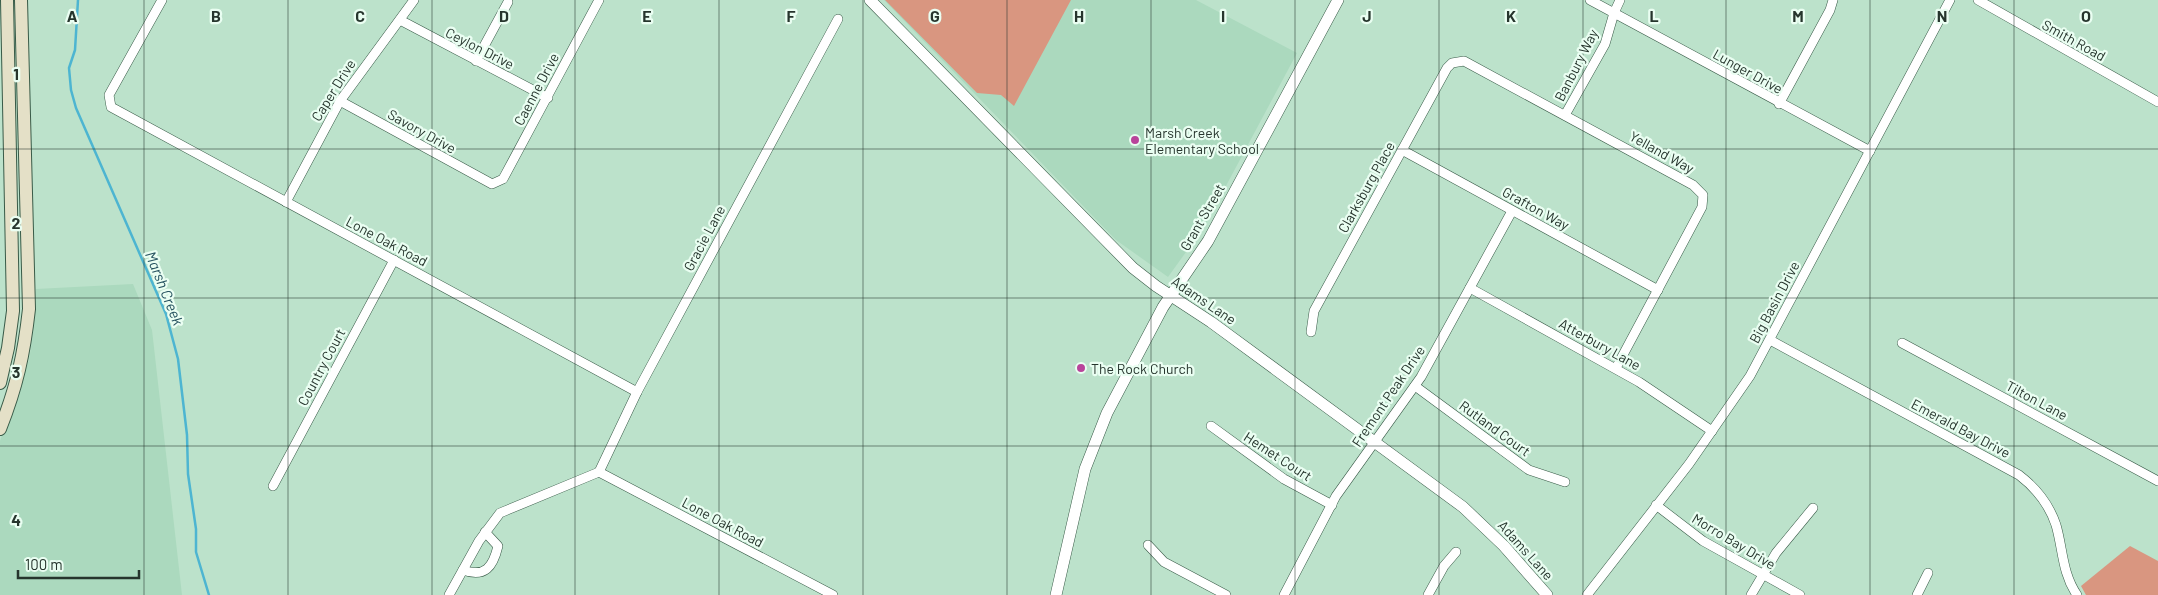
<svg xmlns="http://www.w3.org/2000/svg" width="2158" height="595" font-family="Barlow,sans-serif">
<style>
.built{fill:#abd9be}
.green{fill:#d99680}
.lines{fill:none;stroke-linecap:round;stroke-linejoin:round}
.stream{stroke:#4db5d1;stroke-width:2.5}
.minor-casing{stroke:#395b48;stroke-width:10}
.tertiary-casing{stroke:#395b48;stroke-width:12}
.secondary-casing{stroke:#395b48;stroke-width:14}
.minor{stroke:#fff;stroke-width:9}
.tertiary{stroke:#fff;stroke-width:11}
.secondary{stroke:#e4e0c7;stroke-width:12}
.grid{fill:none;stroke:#26352d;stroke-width:1;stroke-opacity:0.55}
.poi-dot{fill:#b9449b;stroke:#eafef2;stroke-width:2}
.labels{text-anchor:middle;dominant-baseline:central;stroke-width:4.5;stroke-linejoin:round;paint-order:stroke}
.street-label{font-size:14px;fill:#26352d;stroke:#eafef2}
.poi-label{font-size:14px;fill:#26352d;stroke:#eafef2;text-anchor:start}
.water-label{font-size:15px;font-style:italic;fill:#285461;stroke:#eafef2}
.grid-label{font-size:16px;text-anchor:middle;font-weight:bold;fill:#26352d;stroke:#eafef2;stroke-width:4.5;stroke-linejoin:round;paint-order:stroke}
</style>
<rect width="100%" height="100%" fill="#bce2cb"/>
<g class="built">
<polygon points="884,0 1196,0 1297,53 1204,227 1168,277 1116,240"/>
<polygon points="133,284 152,330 182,595 0,595 0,441 29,360 34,327 36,289"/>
</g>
<g class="green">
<polygon points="885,0 1071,0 1014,106 1001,95 977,93"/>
<polygon points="2130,546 2158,561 2158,595 2086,595 2081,586"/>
</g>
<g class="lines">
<polyline class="stream" points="78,0 75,50 69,68 71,90 76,108 166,314 178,359 187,435 188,474 196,529 196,552 209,595"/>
<g class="minor-casing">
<g id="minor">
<polyline points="162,0 109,95 111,107 637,392"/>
<polyline points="1590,0 1870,151"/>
<polyline points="1978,0 2158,102"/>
<polyline points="400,20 548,98"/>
<polyline points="476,61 508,2"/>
<polyline points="340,101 492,184 503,179 599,0"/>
<polyline points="1779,104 1830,10 1833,0"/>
<polyline points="1565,115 1605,44 1614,13 1620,0"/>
<polyline points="1402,150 1658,290"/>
<polyline points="286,202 340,101 414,0"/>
<polyline points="1470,288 1639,382 1712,431"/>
<polyline points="1311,332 1314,311 1447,68 1452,63 1464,61 1693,185 1703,195 1702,207 1616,368"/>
<path d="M1770,340l249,135c17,13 30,29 37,50 7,24 6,48 21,70"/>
<polyline points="1902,343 2158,481"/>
<polyline points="1415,386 1529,470 1565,482"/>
<polyline points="1211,426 1284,479 1332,505"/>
<polyline points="599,472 637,392 838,19"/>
<polyline points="599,472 833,595"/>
<polyline points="273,486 394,260"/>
<polyline points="1656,505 1703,541 1800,595"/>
<polyline points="1148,545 1164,562 1226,595"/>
<path d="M463,570c22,8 30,-3 35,-24l-13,-14"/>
<polyline points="449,595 479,541 500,513 599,472"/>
<polyline points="1284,595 1336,496 1421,377 1512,211"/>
<polyline points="1428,595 1444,566 1456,552"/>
<polyline points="1587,595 1689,464 1750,376 1950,0"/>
<polyline points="1751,595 1776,553 1813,508"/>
<polyline points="1917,595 1928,573"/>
</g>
</g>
<g class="tertiary-casing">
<g id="tertiary">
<polyline points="870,0 1133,268 1156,286 1211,322 1463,507 1504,546 1547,595"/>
<polyline points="1056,595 1085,469 1107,413 1163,307 1208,241 1338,0"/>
</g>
</g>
<g class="secondary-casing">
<g id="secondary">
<polyline points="0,383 8,348 13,311 7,0"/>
<path d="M0,429c17,-43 24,-75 29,-120l-8,-309"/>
</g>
</g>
<use href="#minor" class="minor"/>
<use href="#tertiary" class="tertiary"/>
<use href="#secondary" class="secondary"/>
</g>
<path class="grid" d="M144,0v595M288,0v595M432,0v595M575,0v595M719,0v595M863,0v595M1007,0v595M1151,0v595M1295,0v595M1439,0v595M1583,0v595M1726,0v595M1870,0v595M2014,0v595M0,149h2158M0,298h2158M0,446h2158"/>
<g class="poi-dot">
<circle cx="1135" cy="140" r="5"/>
<circle cx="1081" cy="368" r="5"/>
</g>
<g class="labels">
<g class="street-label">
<text transform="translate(2074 40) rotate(29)">Smith Road</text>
<text transform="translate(480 48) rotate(27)">Ceylon Drive</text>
<text transform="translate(1576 65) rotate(-63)">Banbury Way</text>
<text transform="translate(1748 71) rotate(29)">Lunger Drive</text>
<text transform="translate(536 89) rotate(-62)">Caenne Drive</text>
<text transform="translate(333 90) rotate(-58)">Caper Drive</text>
<text transform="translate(422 131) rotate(29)">Savory Drive</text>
<text transform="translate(1662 152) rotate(29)">Yelland Way</text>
<text transform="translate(1366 187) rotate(-61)">Clarksburg Place</text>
<text transform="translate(1536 208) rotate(29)">Grafton Way</text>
<text transform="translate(1202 217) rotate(-60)">Grant Street</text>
<text transform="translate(704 238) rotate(-62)">Gracie Lane</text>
<text transform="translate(387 241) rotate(28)">Lone Oak Road</text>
<text transform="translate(1204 300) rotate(34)">Adams Lane</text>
<text transform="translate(1774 302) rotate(-62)">Big Basin Drive</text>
<text transform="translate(1600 344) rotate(29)">Atterbury Lane</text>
<text transform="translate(321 367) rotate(-62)">Country Court</text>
<text transform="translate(1388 396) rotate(-56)">Fremont Peak Drive</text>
<text transform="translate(2037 400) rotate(28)">Tilton Lane</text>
<text transform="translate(1495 428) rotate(36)">Rutland Court</text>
<text transform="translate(1961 428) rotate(28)">Emerald Bay Drive</text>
<text transform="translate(1278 456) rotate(33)">Hemet Court</text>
<text transform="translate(723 522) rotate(28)">Lone Oak Road</text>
<text transform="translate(1734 541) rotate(31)">Morro Bay Drive</text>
<text transform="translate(1526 550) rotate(48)">Adams Lane</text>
</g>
<g class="poi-label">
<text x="1145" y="132">Marsh Creek<tspan x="1145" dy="16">Elementary School</tspan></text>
<text x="1091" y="368">The Rock Church</text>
</g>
<g class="water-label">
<text transform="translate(165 288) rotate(68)">Marsh Creek</text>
</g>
</g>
<g class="grid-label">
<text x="72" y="22">A</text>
<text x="216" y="22">B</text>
<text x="360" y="22">C</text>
<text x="504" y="22">D</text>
<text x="647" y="22">E</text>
<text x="791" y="22">F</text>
<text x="935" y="22">G</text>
<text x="1079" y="22">H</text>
<text x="1223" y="22">I</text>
<text x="1367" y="22">J</text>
<text x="1511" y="22">K</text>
<text x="1654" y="22">L</text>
<text x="1798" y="22">M</text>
<text x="1942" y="22">N</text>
<text x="2086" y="22">O</text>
<text x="16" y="80">1</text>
<text x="16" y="229">2</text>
<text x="16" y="378">3</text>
<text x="16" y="526">4</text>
</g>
<path d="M18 570v8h121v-8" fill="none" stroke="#26352d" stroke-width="2.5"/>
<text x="25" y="570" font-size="15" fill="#26352d" stroke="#eafef2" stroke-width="4" paint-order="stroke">100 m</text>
</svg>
